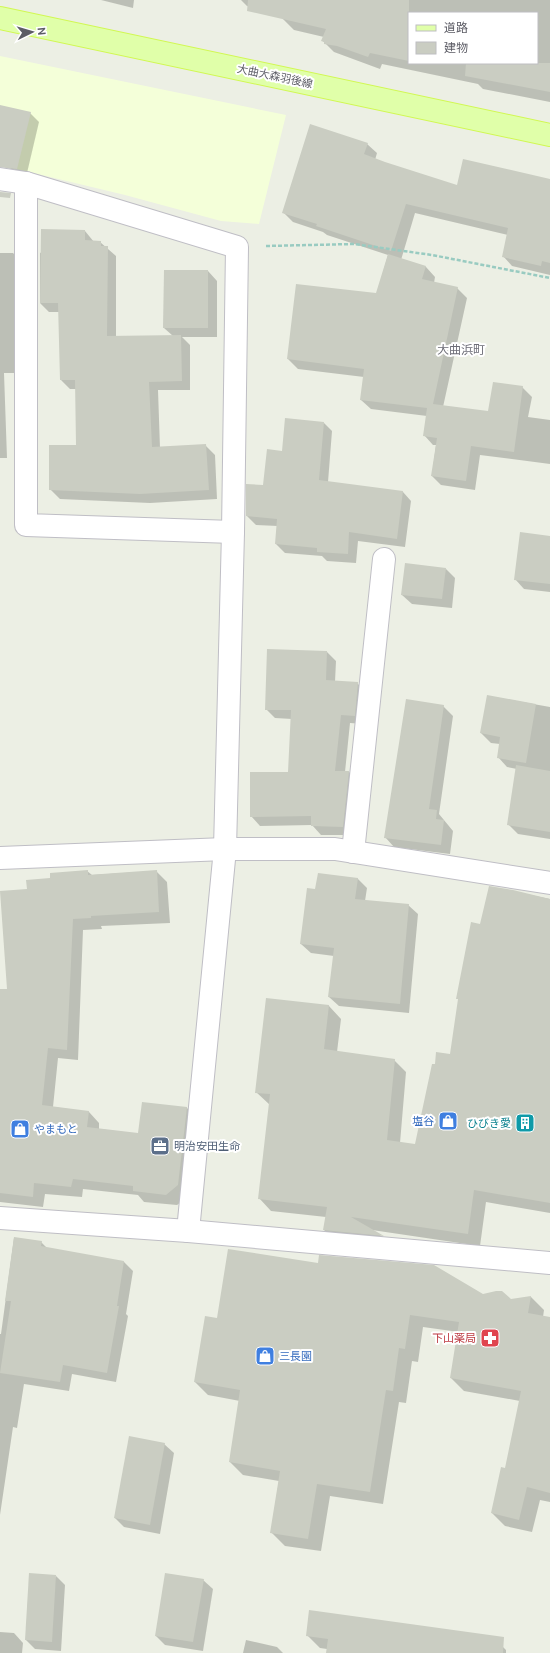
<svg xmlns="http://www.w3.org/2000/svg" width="550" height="1653" font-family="Ubuntu,'Noto Sans JP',sans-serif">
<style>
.commercial{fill:#f4ffd9}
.shadow{fill:#0003;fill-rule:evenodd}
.building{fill:#cacdc2}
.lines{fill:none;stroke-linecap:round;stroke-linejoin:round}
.minor-casing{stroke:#bfbec5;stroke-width:24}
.primary-casing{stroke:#d1f853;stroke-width:24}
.path{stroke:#99cbc1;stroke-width:2.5;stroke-dasharray:4 2;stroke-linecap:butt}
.minor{stroke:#fff;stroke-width:22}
.primary{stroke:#e0ffa9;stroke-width:22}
.labels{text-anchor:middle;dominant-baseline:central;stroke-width:4;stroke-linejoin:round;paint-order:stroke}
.street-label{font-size:11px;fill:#5c5c65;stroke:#fff}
.shop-label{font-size:11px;fill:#366cbe;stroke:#fff;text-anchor:start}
.culture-label{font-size:11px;fill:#0d838f;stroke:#fff;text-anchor:end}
.service-label{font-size:11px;fill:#4e5e75;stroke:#fff;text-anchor:start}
.health-label{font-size:11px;fill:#be3a42;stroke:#fff;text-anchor:end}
.neighbourhood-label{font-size:12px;fill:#6d6d77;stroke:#fff}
</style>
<rect width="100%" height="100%" fill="#ecefe4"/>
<polygon class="commercial" points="0,56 286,115 259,224 221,221 125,195 0,165"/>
<g class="shadow">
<polygon points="101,0 134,0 133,8"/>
<path d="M241,0h309v102l-67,-13 -5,-5 -96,-20 -2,5 -46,-17 -12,-12 2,-3 -30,-7 -12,-12v-3l-35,-9zM409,13h128v50h-128z"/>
<polygon points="0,106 30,113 39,122 27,173 0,166"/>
<polygon points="367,144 377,153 375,160 457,186 550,210 550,275 512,266 503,256 508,235 415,213 401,260 426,267 435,277 434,283 457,288 467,298 443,407 489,412 522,387 532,397 528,417 550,420 550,464 480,455 475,490 441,485 432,476 436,445 433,445 424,435 427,416 371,409 361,400 364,377 298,369 288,359 377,294 388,255 327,235 323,232 293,222 283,212"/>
<polygon points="85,231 94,242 100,242 116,256 116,337 173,336 164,328 208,271 217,281 217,337 182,337 190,345 190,390 158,390 160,448 205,445 215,455 217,499 150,503 60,499 50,489 78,446 77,389 70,389 61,380 60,312 49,312 40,303 40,253"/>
<polygon points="0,253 13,253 22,262 22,312 14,312 16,373 4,373 7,458 0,458"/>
<polygon points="324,423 332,431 328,482 403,492 411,501 405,547 358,541 356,563 327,561 322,556 285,553 276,544 278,526 256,525 247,516 283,452"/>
<polygon points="550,537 550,592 524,589 515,579"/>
<polygon points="446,569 455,578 452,608 412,604 402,595"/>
<polygon points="327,652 336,661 335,682 357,683 366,692 364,724 350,723 345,772 349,772 358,781 352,835 321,835 312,825 260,826 251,816 289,773 292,719 275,718 266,709"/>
<polygon points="488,696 550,707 550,839 518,834 508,824 517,769 507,767 498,757 500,744 491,743 481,733"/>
<polygon points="443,706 453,716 439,814 453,831 450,854 394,847 385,837"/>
<polygon points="87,871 92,875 156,871 167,882 170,923 101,926 102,929 83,930 78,1060 58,1058 53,1107 89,1112 99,1123 99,1129 139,1134 186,1107 197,1118 189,1196 177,1205 144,1202 138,1195 83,1189 82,1197 45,1194 43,1207 0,1202 0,990 8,990 28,890 51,879"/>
<polygon points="357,878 367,888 365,901 408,905 418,914 409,1013 339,1006 329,997 334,956 311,953 301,944 316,890"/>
<polygon points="490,887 550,899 550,1213 486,1202 480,1246 372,1230 383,1237 394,1247 337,1242 324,1230 326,1217 271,1211 259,1198 270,1105 256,1092 267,999 329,1006 341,1019 337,1052 394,1060 406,1072 400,1143 416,1145 435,1065 451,1055 459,1000 457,998 481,925"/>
<polygon points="14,1238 41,1242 48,1249 124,1262 133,1271 126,1314 128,1316 116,1382 72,1374 69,1391 24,1384 17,1428 13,1427 0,1515 0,1334 1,1334"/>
<polygon points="482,1295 511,1300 531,1297 544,1310 543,1317 550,1318 550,1502 540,1500 532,1532 505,1526 492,1513 506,1469 520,1401 464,1391 451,1378 459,1332 423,1327 418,1362 412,1361 406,1403 399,1402 383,1504 330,1496 321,1551 285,1546 271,1532 279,1481 243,1475 230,1462 240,1401 208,1395 195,1382 218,1319"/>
<polygon points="164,1444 174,1453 160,1534 124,1527 115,1518"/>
<polygon points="56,1576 65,1585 61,1651 35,1649 26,1640"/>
<polygon points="203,1580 213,1589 203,1651 165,1645 156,1636"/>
<polygon points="0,1632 14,1633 23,1643 22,1653 0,1653"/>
<polygon points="307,1635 493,1637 506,1650 506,1653 327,1653 327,1649 320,1648"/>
<polygon points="246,1640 277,1647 283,1653 243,1653"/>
</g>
<g class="building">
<polygon points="248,0 409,0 409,61 370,53 368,57 337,46 324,44 324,42 321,41 326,29 247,11"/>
<polygon points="466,63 550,63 550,92 465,76"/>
<polygon points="0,105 31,112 17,169 0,167"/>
<polygon points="310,124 368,143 364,154 385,162 457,185 463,159 550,179 550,263 542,261 541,266 502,257 508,228 406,204 391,251 316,226 317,224 282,213"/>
<polygon points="0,192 11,193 10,198 0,197"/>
<polygon points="41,229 85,230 85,240 101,241 101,246 108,246 107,336 181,335 182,381 149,382 152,447 206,444 209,490 140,494 49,490 49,445 76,445 75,380 60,380 58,303 40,303"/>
<polygon points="388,254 426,266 422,279 458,287 433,404 488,411 493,382 523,386 514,452 471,446 466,481 431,476 437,438 423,436 427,408 360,400 364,369 287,359 296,284 376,293"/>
<polygon points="164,270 208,270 208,328 163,328"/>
<polygon points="285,418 324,422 319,480 403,491 397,539 349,532 348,554 317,552 317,548 275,544 277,519 246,516 246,484 263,485 267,449 282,451"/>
<polygon points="520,532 550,536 550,584 514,580"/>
<polygon points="405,563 446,568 442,599 401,595"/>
<polygon points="267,649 327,651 326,680 358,682 355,716 341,715 335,771 349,771 343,827 311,826 311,816 250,817 250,772 288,772 291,710 265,710"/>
<polygon points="487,695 536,704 526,763 497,758 500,737 480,733"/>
<polygon points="406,699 444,705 429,809 437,810 436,819 444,820 441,845 384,838"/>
<polygon points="516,765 550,771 550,832 507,825"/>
<polygon points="88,870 88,875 157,870 159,912 91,916 91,918 73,919 67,1050 48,1048 42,1105 89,1111 87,1127 138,1133 142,1102 187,1107 178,1185 166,1195 133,1191 133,1186 73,1179 71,1187 34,1183 33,1197 0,1193 0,989 7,989 0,891 27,889 26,880 50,878 50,873"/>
<polygon points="318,873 358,878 355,899 409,904 400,1004 328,997 334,948 300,944 307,888 315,889"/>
<polygon points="489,886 513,890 550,899 550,1203 474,1190 468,1234 351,1217 384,1236 323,1230 327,1207 258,1199 270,1094 255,1093 266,998 329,1005 324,1049 395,1059 387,1140 415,1144 432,1064 435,1064 436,1052 450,1054 458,999 456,999 471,922 480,924"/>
<polygon points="14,1237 42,1241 41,1246 124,1261 117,1306 119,1306 107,1373 63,1365 60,1382 0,1373 11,1301 5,1301"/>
<polygon points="228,1249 318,1263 319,1255 434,1265 483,1294 496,1291 502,1291 511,1299 531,1296 528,1313 550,1317 550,1493 527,1487 519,1520 491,1513 501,1467 505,1468 521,1391 450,1378 459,1322 410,1315 405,1349 399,1348 393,1391 386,1390 370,1492 317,1484 308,1539 270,1533 280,1471 229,1462 240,1390 194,1382 205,1316 217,1318"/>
<polygon points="129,1436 165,1443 150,1525 114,1518"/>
<polygon points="29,1573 56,1575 52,1642 25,1640"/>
<polygon points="165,1573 204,1579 193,1642 155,1636"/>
<polygon points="309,1610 504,1637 503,1653 326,1653 328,1639 306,1636"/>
</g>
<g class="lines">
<g class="minor-casing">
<g id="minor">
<polyline points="0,179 26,183 237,247 233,532 225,849 188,1231"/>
<polyline points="26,183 26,525 233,532"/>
<polyline points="353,852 384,559"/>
<polyline points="0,858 225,849 335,849 550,883"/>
<polyline points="0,1218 188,1231 550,1263"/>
</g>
</g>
<g class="primary-casing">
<polyline id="primary" points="0,18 550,135"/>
</g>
<polyline class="path" points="266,246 354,244 432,255 550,278"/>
<use href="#minor" class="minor"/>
<use href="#primary" class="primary"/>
</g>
<defs>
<g id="shop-square" transform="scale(1)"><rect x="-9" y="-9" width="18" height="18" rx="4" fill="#3f7fe0" stroke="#fff"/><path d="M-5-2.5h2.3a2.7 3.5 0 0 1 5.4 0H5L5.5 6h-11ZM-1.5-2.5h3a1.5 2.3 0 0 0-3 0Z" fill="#fff"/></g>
<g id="building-square" transform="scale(1)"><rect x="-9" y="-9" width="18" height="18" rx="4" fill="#0f9aa8" stroke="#fff"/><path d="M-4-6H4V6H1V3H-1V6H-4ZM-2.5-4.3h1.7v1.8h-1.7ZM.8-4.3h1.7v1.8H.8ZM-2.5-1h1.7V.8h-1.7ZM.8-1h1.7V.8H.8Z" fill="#fff"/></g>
<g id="office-square" transform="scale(1)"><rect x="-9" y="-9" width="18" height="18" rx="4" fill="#5c6f8a" stroke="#fff"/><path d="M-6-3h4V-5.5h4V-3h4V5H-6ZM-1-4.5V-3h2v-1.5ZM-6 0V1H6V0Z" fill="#fff"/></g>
<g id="pharmacy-square" transform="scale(1)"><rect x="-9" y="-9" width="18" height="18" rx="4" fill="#e0444e" stroke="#fff"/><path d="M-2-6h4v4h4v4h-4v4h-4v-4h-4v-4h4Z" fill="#fff"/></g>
</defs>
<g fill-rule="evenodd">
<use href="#shop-square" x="448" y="1121"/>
<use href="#building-square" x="525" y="1123"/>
<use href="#shop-square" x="20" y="1129"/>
<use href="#office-square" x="160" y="1146"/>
<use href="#pharmacy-square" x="490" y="1338"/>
<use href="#shop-square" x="265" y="1356"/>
</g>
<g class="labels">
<g class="street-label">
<text transform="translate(275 76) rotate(12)">大曲大森羽後線</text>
</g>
<g class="shop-label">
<text x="434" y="1121" text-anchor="end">塩谷</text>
<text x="34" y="1129">やまもと</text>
<text x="279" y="1356">三長園</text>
</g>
<g class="culture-label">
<text x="511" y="1123">ひびき愛</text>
</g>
<g class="service-label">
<text x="174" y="1146">明治安田生命</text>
</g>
<g class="health-label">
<text x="476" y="1338">下山薬局</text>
</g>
<g class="neighbourhood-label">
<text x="461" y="349">大曲浜町</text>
</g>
</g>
<rect x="408" y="12" width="130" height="52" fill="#ffffff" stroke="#bebec1"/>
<rect x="416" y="25" width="20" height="6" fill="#e0ffa9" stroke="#bebec1"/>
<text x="444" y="32" font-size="12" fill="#5c5c65">道路</text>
<rect x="416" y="42" width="20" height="12" fill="#cacdc2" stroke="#bebec1"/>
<text x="444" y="52" font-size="12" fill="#5c5c65">建物</text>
<g transform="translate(32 32) rotate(85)" stroke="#ffffff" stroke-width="3" paint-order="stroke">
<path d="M0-3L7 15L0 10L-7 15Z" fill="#5c5c65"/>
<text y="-6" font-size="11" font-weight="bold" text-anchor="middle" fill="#5c5c65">N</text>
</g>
</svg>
